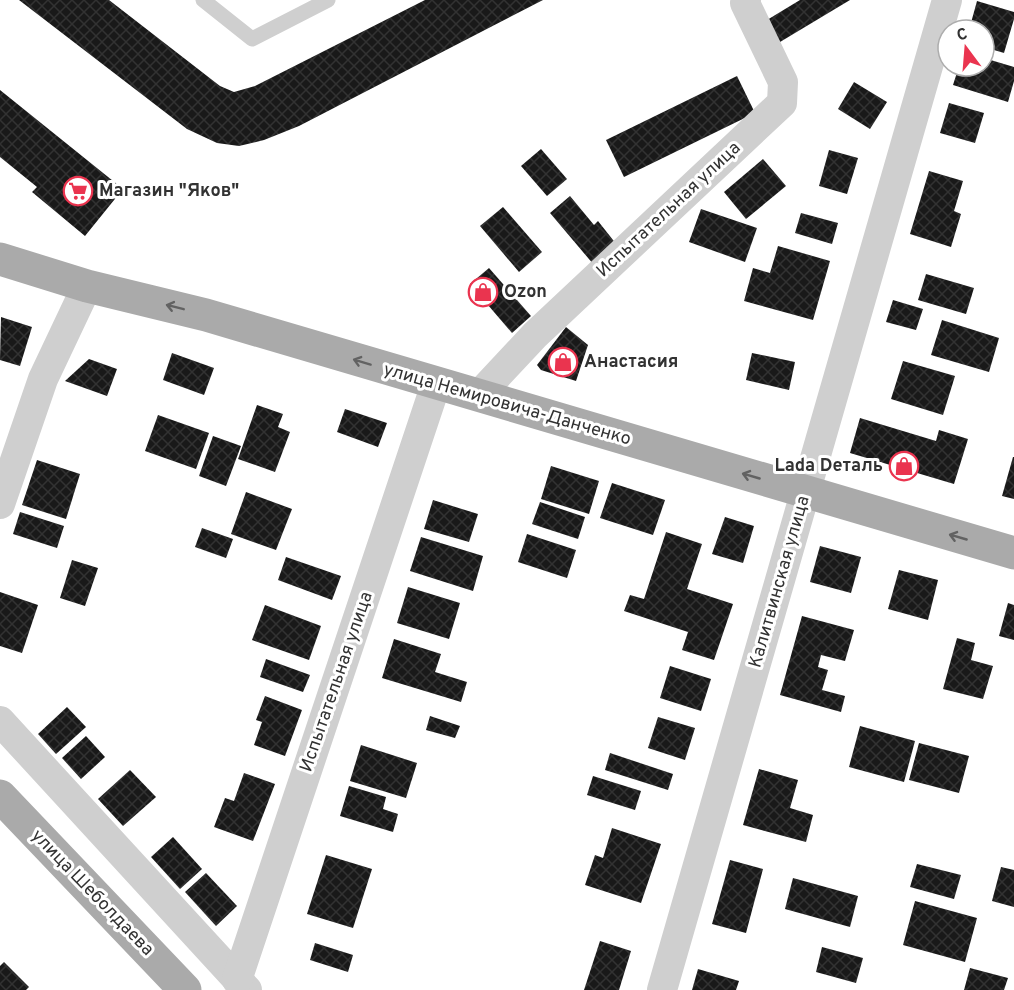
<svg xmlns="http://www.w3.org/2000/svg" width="1014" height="990" font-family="Overpass,sans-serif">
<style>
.building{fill:url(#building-cross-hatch)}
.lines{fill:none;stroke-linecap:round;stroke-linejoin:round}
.service{stroke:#cfcfcf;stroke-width:15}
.minor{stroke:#cfcfcf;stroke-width:30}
.primary{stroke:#aaa;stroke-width:33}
.oneway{stroke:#626262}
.labels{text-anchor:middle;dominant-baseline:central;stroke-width:6;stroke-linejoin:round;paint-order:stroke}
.poi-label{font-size:18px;font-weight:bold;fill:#323232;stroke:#fff;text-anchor:start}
.street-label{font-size:18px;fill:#323232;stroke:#fff}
</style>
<defs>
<pattern id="building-cross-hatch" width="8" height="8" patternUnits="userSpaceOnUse" patternTransform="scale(1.5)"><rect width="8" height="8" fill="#191919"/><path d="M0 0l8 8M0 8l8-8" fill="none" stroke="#323232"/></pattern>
</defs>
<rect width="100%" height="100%" fill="#fff"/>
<g class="building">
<polygon points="19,0 109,0 220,86 234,92 255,86 425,0 543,0 299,126 264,140 239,146 217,143 187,129"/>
<polygon points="800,0 850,0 780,42 767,20"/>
<polygon points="977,1 1014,12 1014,19 1004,53 984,47 984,30 969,30"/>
<polygon points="984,58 1014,67 1014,81 1008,102 953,85 959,66 984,66"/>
<polygon points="737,76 755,113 624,177 606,140"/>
<polygon points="854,82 887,102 870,129 838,109"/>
<polygon points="0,90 123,189 85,236 32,192 37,187 0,157"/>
<polygon points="949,103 984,113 975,143 940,133"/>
<polygon points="541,149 567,179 547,196 521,166"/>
<polygon points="829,150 858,158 847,194 819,186"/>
<polygon points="763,159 786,186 746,219 724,192"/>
<polygon points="929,171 963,181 954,211 961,214 951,247 910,234"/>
<polygon points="570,196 594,225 598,221 617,245 594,265 550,213"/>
<polygon points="503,207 542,252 519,272 480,226"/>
<polygon points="701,209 757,228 745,262 689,242"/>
<polygon points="801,213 838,223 832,244 795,233"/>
<polygon points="778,246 830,261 813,320 744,301 753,268 770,273"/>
<polygon points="489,268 531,316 512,333 470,284"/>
<polygon points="926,274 974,288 966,314 918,300"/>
<polygon points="893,300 923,309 916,330 886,322"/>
<polygon points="1,317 32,327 20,366 0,360"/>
<polygon points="942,320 999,338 989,372 931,355"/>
<polygon points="566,327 588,345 576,381 541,370 537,365"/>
<polygon points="172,353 214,368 204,395 163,380"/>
<polygon points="752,353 795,362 789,390 746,380"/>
<polygon points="89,359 117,369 107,396 65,381"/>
<polygon points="903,361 955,376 943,415 891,399"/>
<polygon points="257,405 283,414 278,427 290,432 275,472 238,459"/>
<polygon points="345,409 387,423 378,447 337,432"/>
<polygon points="158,415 209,433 196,469 145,451"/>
<polygon points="860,418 936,441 939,430 968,439 954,484 850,453"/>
<polygon points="213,436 241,446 226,486 199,476"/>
<polygon points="1013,457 1014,457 1014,499 1002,496"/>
<polygon points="37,460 80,474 66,519 22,505"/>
<polygon points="551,466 599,481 589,514 541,499"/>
<polygon points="612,483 665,500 653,535 600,518"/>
<polygon points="246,492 292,509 276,550 231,534"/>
<polygon points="433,500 478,514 469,542 424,529"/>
<polygon points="540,502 585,517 578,539 532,524"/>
<polygon points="20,512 64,526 57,548 13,534"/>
<polygon points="725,517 754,526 743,563 712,554"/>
<polygon points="202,528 233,539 226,558 195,547"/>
<polygon points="666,532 702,544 687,589 733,604 714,660 682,650 688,632 624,611 630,595 644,599"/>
<polygon points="527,534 576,550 567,578 518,562"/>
<polygon points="421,537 483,556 473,591 410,571"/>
<polygon points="820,546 861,557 851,593 810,582"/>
<polygon points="286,557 341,576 332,600 278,580"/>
<polygon points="72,560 98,568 85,606 60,598"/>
<polygon points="899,570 938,580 928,620 888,609"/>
<polygon points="408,587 460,603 449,639 397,623"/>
<polygon points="0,592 38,605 22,653 0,646"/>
<polygon points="1008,603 1014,605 1014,640 999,636"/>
<polygon points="265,605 321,626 309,660 252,640"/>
<polygon points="802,616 854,630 845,661 821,655 818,667 828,670 822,690 845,696 841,712 780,695"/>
<polygon points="957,638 975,643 971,660 993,666 983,699 943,689"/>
<polygon points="394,639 441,654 435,672 467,682 461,702 382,678"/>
<polygon points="266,659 310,675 303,692 260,677"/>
<polygon points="670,666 711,679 701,711 660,698"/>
<polygon points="265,696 302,710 285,756 254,745 262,722 256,720"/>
<polygon points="67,707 86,727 56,754 38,734"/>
<polygon points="430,716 460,726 455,738 426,730"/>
<polygon points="658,717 695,728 685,760 648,748"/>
<polygon points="860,726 915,741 904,782 849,767"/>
<polygon points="86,736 105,757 81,779 62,758"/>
<polygon points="919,743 969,756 959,793 909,780"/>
<polygon points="361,745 417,763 406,798 350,781"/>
<polygon points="610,753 673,774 668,790 605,770"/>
<polygon points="759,769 798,780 790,808 813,815 806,842 743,825"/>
<polygon points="130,770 156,797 123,826 98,799"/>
<polygon points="244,773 275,784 253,841 214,827 225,798 234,801"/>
<polygon points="593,776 641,791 635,810 587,795"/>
<polygon points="349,786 386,797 383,809 398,814 393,832 340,816"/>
<polygon points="612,828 661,844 641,903 585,885 595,855 603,858"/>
<polygon points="173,837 202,869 180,889 151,857"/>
<polygon points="326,855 372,869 353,928 307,914"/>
<polygon points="730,860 763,869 746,933 712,924"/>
<polygon points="917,864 961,875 954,899 910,887"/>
<polygon points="1001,867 1014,870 1014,907 992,901"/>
<polygon points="206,873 237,906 216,926 185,892"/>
<polygon points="793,878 858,896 850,927 785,909"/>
<polygon points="915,901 977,918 965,962 903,945"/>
<polygon points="600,941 631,951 619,990 584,990"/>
<polygon points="315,943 353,955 348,972 310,960"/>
<polygon points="822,947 863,958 856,983 816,972"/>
<polygon points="4,962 29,987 26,990 0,990 0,966"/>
<polygon points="970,968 1008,978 1004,990 964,990"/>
<polygon points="698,969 739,981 736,990 692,990"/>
</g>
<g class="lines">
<polyline class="service" points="203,0 252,39 328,0"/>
<g class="minor">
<polyline points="478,396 535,335 782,103 783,82 745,3 746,0"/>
<polyline points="0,504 43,379 87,286"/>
<polyline points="0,721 247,990"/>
<polyline points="237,980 436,384"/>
<polyline points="662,990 947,0"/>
</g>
<g class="primary">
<polyline points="0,259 87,286 206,315 1014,553"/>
<polyline points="0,796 185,990"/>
</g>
</g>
<defs><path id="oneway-shaft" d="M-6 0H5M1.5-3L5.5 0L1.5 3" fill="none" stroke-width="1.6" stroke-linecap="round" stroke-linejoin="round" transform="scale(1.5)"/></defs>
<g class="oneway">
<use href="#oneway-shaft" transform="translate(175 307) rotate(-166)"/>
<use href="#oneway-shaft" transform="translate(362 362) rotate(-163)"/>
<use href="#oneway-shaft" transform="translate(751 476) rotate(-164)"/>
<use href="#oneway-shaft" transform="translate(958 537) rotate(-164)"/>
</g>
<defs>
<g id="supermarket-ring" transform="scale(1.5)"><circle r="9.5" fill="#fff" stroke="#ea344f" stroke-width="1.5"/><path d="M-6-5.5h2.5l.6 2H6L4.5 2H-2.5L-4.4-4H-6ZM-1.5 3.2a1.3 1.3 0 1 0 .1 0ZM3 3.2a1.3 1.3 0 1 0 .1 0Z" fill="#ea344f"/></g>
<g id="shop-ring" transform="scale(1.5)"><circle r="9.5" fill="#fff" stroke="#ea344f" stroke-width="1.5"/><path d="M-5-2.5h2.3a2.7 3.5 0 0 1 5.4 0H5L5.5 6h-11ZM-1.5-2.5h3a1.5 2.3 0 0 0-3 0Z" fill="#ea344f"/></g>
</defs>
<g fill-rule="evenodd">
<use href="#supermarket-ring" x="78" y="191"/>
<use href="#shop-ring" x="483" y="292"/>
<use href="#shop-ring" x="563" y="362"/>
<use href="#shop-ring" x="904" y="466"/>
</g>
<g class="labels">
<g class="poi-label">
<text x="99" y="191">Магазин "Яков"</text>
<text x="504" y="292">Ozon</text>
<text x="584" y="362">Анастасия</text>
<text x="883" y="466" text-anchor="end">Lada Dеталь</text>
</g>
<g class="street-label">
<text transform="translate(669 210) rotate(-43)">Испытательная улица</text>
<text transform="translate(507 405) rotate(16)">улица Немировича-Данченко</text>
<text transform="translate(780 582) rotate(-74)">Калитвинская улица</text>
<text transform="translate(337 682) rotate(-71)">Испытательная улица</text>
<text transform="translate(92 893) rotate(46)">улица Шеболдаева</text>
</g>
</g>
<g transform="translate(966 48) rotate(344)"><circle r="28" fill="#ffffff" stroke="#adadad" stroke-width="1.5"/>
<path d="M0-4.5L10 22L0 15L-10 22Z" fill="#ea344f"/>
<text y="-9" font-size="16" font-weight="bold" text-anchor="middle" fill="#323232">С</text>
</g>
</svg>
